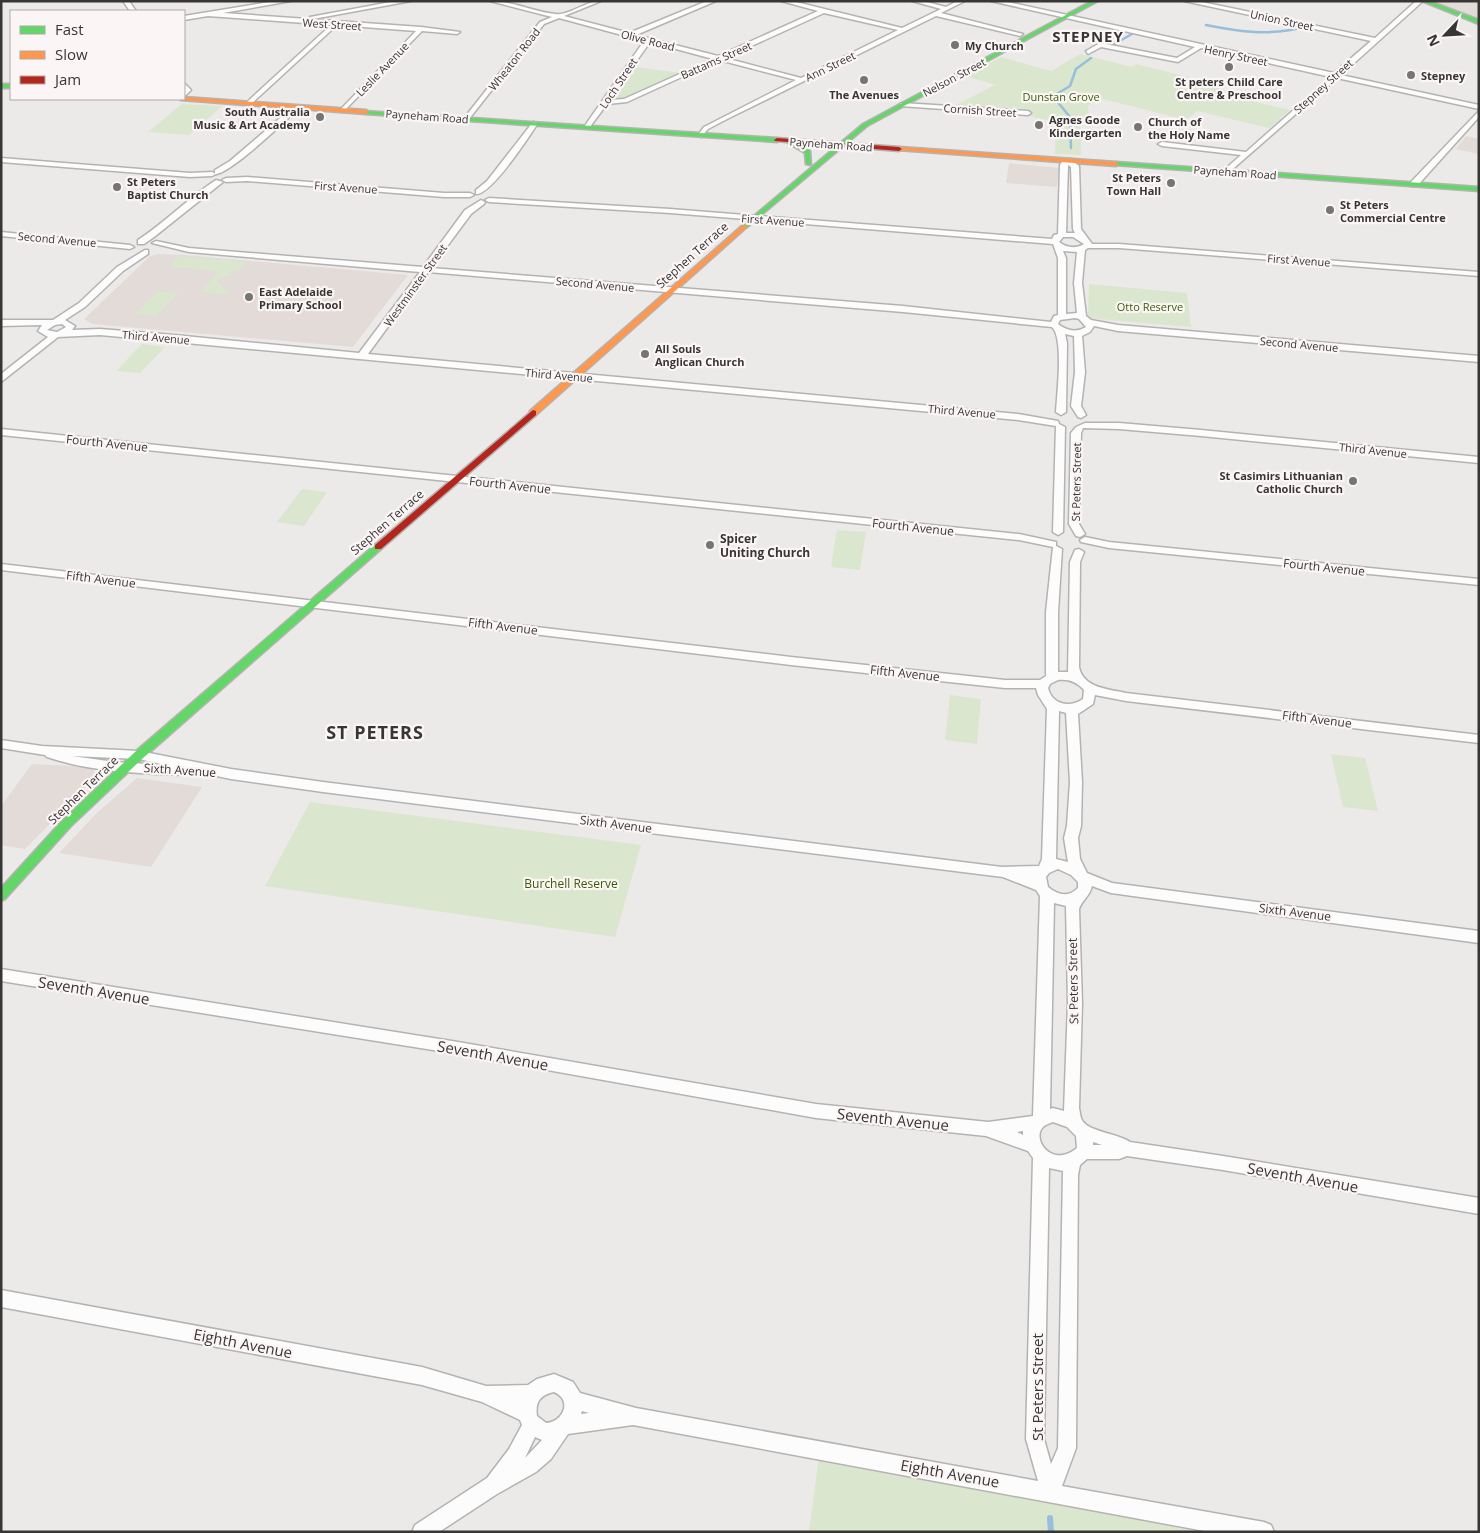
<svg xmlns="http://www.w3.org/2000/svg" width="1480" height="1533" font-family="'Open Sans',sans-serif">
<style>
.built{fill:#e2dbd7}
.green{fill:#dae6ce}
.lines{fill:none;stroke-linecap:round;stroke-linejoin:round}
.stream-far1{stroke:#97bfdc;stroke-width:2.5}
.stream{stroke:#97bfdc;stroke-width:6}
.street-casing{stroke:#b4b3b2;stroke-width:3}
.fast-casing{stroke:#b4b3b2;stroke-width:3}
.slow-casing{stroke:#b4b3b2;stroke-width:3}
.jam-casing{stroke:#b4b3b2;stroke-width:3}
.street{fill:#fcfcfc;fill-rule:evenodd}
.fast{fill:#63d668;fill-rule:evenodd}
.slow{fill:#ff974d;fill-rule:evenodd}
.jam{fill:#b3261e;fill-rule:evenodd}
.poi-dot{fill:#777574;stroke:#fbf6f5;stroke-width:2}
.labels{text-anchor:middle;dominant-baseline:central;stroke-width:4.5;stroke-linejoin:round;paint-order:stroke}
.far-street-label{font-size:11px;fill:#383635;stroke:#fbf6f5}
.far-poi-label{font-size:11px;font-weight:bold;fill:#383635;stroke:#fbf6f5;text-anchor:start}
.far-park-label{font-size:11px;fill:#3a5d04;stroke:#fbf6f5}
.street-label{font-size:12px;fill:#383635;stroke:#fbf6f5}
.poi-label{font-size:12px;font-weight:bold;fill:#383635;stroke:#fbf6f5;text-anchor:start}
.park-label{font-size:12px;fill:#3a5d04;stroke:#fbf6f5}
.far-district-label{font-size:15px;font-weight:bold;letter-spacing:1px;fill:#383635;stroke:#fbf6f5}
.near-street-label{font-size:15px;fill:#383635;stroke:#fbf6f5}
.district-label{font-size:18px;font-weight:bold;letter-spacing:1px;fill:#383635;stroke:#fbf6f5}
</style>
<rect width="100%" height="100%" fill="#eceae8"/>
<g class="built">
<polygon points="1424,1 1479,1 1479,22"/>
<polygon points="1466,136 1479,139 1479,154 1456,149"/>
<polygon points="1009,163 1059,168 1057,187 1006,183"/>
<polygon points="158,254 184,255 408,275 353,347 92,324 84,319 150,256"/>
<polygon points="32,764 91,767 95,773 95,778 25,849 1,845 1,806"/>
<polygon points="137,778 202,787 151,867 59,853 98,812"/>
</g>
<g class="green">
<polygon points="1080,54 1132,67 1136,64 1196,79 1194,82 1223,89 1219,93 1290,110 1269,128 1197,111 1186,120 1099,98 1088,106 1089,118 1080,118 1081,155 1055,154 1056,122 1028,116 1028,109 956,105 995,85 966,76 1001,57 1051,71"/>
<polygon points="636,67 681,73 623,100 614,101"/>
<polygon points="182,104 222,106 189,135 148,132"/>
<polygon points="177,256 247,262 241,269 229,272 233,275 216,280 231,295 200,292 219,271 170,267"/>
<polygon points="1089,284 1187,293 1191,327 1088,318"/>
<polygon points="157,291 179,293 156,316 135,314"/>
<polygon points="142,344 165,347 140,373 116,371"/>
<polygon points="302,489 327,492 304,526 277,522"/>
<polygon points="837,530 866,532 860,570 831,567"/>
<polygon points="950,695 981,699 977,744 945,740"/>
<polygon points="1331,754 1365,758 1378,811 1343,807"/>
<polygon points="310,802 641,845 615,937 265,886"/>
<polygon points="820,1449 1196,1532 809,1532"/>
</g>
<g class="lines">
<g class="stream-far1">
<path d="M1206,25c34,7 64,11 98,2"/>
<polyline points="1111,46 1132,34"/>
<polyline points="1071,148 1070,117 1056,100 1055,95 1070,86 1076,69 1091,58"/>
</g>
<polyline class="stream" points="1050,1518 1051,1532"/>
<g class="street-casing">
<g id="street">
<polygon points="123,1 129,1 136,11 130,11"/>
<polygon points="276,1 291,1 223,13 421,27 460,32 457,34 422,31 343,112 341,111 341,109 416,31 337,25 251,104 247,104 247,102 331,25 208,16 184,20 184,16"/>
<polygon points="396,1 411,1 313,19 310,17"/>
<path d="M490,1c23,0 44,11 66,13 12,2 30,-13 45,-13l-37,15 65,17 78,-32h9l-80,34 82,21 100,-45 -37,-10h11l110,27 39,-19 -29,-8h11l23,6 11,-6h8l-24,12 82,21 -3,2 -84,-20 -207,102 -21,11 -7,8 -3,-2 6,-8 92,-47 -77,-20 -92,42 -20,2 -18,24h-4l-1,-1 60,-86 -85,-23 -15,6 -75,95h-4v-2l75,-95 12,-5zM824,13l74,17 -97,48 -76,-20zM650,42l63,17 -89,40 -15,1z"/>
<polygon points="991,1 1003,1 1334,73 1371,41 1184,1 1197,1 1375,38 1416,1 1423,1 1341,75 1479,105 1479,109 1337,78 1227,174 1223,172 1224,170 1241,155 1162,146 1158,144 1162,142 1246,152 1331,77 1201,48 1178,62 1101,47 1088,54 1086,51 1100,43 1177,58 1195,47"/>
<polygon points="184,83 191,90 184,97"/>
<polygon points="902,103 1028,111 1031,113 1028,115 900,106 900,104"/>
<path d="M294,106l5,1c-11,12 -70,68 -84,67v-4l15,-9z"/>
<polygon points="1479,111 1479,117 1417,186 1411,186 1411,182"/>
<path d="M533,122l5,1c-9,14 -47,72 -62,71v-4l11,-9z"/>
<polygon points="1,158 190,173 212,172 216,174 212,176 190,177 1,162"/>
<path d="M1064,159h6l9,7 2,63 11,15h27l360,28v4l-360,-28h-31l-3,2 -3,33 4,33 5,4 27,5 361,31v6l-361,-31 -24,-5 -4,6 -8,4 3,36 -4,34 5,9 -5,3 -3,-1 -7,-11 4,-34 -1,-36 -9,-2 2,9 -1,69 -5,3 -5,-3c1,-18 8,-74 -4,-85l-149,-15 -475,-40 -60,82 650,60 40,7 1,3 6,3 -2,105 -5,3 -5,-3 3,-106 -38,-6 -918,-85 -42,2 -57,45v-8l47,-37 -10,-6 4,-6 -41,1v-6h52l26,-17 38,-36 28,-17h3v4l-25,17 -38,36 -20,13 10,6 -3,4 28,-1 74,6 185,18 61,-81 -231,-20 -37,-9 4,-2 33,7 234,19 42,-57 16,-10 4,2 -1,2 -13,10 -40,54 472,38 148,16 3,-6 4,-1v-57l-5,-14 -383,-31 -181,-11 -4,-2 4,-2 181,11 382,30 2,-4 4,-1 2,-69zM1068,165l3,2 2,62 2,4h-9zM1063,237h10l11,7c-9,5 -17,4 -25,-2zM1063,251l14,1 -3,31 3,30 -11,1v-56zM1075,318l4,1 7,8c-10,6 -19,4 -28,-3l2,-4zM62,324l4,3 -9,5 -10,-2 8,-5z"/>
<polygon points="247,177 444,193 470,193 474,195 470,197 444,197 247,181 226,182 222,180 226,178"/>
<path d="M216,180l7,2 -69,55 -10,7h-6v-4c28,-18 50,-42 78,-60z"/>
<polygon points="1,232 130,245 134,247 130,249 1,236"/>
<polygon points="1085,423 1119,423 1201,430 1479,457 1479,463 1201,436 1119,429 1083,428 1081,433 1079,524 1085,534 1080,537 1076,536 1069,524 1071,433 1076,427"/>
<path d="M1,429l1018,105 37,8v4l6,3 -4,63v60h10l2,-110 5,-12 4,-1 5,3 -4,10 -1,105c4,21 29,22 47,26l353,42v8l-353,-42 -31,-6 -2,9 -15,10 4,68 -1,44 -3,12 2,21 7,14 25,10 367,48v12l-368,-50 -19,-7c-2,10 -10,14 -13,23l3,94 -3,105c1,4 1,9 3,12 6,12 35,13 48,22l93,14 256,42v16l-256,-44 -96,-14 -8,3h-32l-7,6 -2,10 -2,273 -14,38 202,36 7,3 3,7h-64l-577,-107 -65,9 -17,25 -15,13 -39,22 -58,38h-27l3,-7 72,-47 22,-29 13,-24 -2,-5 -38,-18 -60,-17 -421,-78v-17l421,77 64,19 42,-1 9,-6 17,-5 19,8 7,11 56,15 402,73 -12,-42 7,-281 -5,-7 -42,-15 -170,-18 -358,-64 -457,-73v-12l457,73 358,62 172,18 45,-6 7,-220 -4,-6 -33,-13 -680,-85 -92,-13 -43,-9 -2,3 -4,2c-46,-2 -91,-3 -135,-18l-2,-2 -44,-7v-8l41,6 97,5 92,18 92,13 679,85 37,-1 3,-7 5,-150 -9,-14 -2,-7h-31l-214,-23 -790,-95v-6l790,93 214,23h35l6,-4v-64l7,-65 -34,-7 -1018,-105zM1058,680c11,-1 19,2 26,10l-1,9c-13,9 -31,6 -35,-11l2,-4zM1059,711l7,2 4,69 -3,44 -3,12 4,24 -12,-3zM72,756l67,3 26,6 -50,-3zM1058,869l13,6 7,7v6c-10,10 -20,7 -30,-1l-2,-10 3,-4zM1054,903l12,3 2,97 -4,108 -11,-3 -3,1zM1053,1122l14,5 9,9 1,12c-25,21 -46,-9 -34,-21 2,-2 7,-4 10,-5zM1023,1131v4l-6,-3zM1093,1142l9,3h-9zM1049,1168l14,3 -5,277 -7,16 -7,-25zM554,1392c19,8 9,30 -8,31l-9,-7c-2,-14 3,-21 17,-24zM582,1411l7,2 -8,1zM535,1437l7,3 -17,18z"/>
<polygon points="1085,537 1109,542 1479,579 1479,585 1109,548 1081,542 1080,540"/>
</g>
</g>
<g class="fast-casing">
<g id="fast">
<polygon points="1092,1 1098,1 867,126 747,227 742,226 863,124"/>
<polygon points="1422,1 1429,1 1479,20 1479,24"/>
<rect x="1" y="84" width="10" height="4"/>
<polygon points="364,111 777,138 780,140 777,142 366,114 364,113"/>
<polygon points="788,141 792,141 810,151 811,165 806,164 805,153 788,143"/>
<polygon points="1116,162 1479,187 1479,191 1114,165 1114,163"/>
<polygon points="378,544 381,545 381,549 143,758 71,826 5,899 1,901 1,888 63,820 135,752 375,545"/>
</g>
</g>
<g class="slow-casing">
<g id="slow">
<polygon points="184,97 366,110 369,112 366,114 181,100 180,99"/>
<polygon points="899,147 1116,162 1119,164 1116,166 897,150 897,148"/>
<polygon points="743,225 748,226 536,415 530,415 530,411"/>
</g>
</g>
<g class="jam-casing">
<g id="jam">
<polygon points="777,138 899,147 902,149 899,151 775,141 774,140"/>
<polygon points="533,410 536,411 536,415 381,549 375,549 375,545"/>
</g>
</g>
<use href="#street" class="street"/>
<use href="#fast" class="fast"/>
<use href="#slow" class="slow"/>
<use href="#jam" class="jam"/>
</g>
<g class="poi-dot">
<circle cx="955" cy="45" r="5"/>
<circle cx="1229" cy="67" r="5"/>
<circle cx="1411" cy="75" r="5"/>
<circle cx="864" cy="80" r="5"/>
<circle cx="320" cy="117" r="5"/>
<circle cx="1039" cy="125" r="5"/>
<circle cx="1138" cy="127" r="5"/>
<circle cx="1171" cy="183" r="5"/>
<circle cx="117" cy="187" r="5"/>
<circle cx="1330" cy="210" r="5"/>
<circle cx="249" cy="297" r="5"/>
<circle cx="645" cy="354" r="5"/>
<circle cx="1353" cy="481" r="5"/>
<circle cx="710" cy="545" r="5"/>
</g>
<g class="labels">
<g class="far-street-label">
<text transform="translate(1282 20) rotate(12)">Union Street</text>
<text transform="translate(332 24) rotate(4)">West Street</text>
<text transform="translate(648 40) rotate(14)">Olive Road</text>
<text transform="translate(1236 55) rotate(12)">Henry Street</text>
<text transform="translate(514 59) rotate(-52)">Wheaton Road</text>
<text transform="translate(716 60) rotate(-24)">Battams Street</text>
<text transform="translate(830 66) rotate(-26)">Ann Street</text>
<text transform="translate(382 69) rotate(-46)">Leslie Avenue</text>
<text transform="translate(954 77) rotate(-28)">Nelson Street</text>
<text transform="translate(618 83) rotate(-56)">Loch Street</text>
<text transform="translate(1323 86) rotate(-42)">Stepney Street</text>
<text transform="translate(980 110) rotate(4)">Cornish Street</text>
<text transform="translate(427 116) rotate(4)">Payneham Road</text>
<text transform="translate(831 144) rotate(4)">Payneham Road</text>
<text transform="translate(1235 172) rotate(4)">Payneham Road</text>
<text transform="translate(346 187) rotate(4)">First Avenue</text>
<text transform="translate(773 220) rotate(4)">First Avenue</text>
<text transform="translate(57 239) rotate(5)">Second Avenue</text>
<text transform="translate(1299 260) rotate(4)">First Avenue</text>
<text transform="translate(595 284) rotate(5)">Second Avenue</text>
<text transform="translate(415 285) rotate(-54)">Westminster Street</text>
<text transform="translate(156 337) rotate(5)">Third Avenue</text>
<text transform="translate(1299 344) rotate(5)">Second Avenue</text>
<text transform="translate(559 375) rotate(5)">Third Avenue</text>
<text transform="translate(962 411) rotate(5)">Third Avenue</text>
<text transform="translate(1373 450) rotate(6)">Third Avenue</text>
<text transform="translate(1076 482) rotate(-89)">St Peters Street</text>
</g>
<g class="far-poi-label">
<text x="965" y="45">My Church</text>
<text x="1421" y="75">Stepney</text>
<text x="1229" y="81" text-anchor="middle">St peters Child Care<tspan x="1229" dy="13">Centre &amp; Preschool</tspan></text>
<text x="864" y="94" text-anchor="middle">The Avenues</text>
<text x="310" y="111" text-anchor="end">South Australia<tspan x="310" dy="13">Music &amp; Art Academy</tspan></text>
<text x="1049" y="119">Agnes Goode<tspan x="1049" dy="13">Kindergarten</tspan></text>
<text x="1148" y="121">Church of<tspan x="1148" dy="13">the Holy Name</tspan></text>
<text x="1161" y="177" text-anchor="end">St Peters<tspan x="1161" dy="13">Town Hall</tspan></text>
<text x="127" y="181">St Peters<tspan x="127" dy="13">Baptist Church</tspan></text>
<text x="1340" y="204">St Peters<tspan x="1340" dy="13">Commercial Centre</tspan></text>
<text x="259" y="291">East Adelaide<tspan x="259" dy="13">Primary School</tspan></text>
<text x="655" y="348">All Souls<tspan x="655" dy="13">Anglican Church</tspan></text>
<text x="1343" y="475" text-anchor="end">St Casimirs Lithuanian<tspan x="1343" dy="13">Catholic Church</tspan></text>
</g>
<g class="far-park-label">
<text x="1061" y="96">Dunstan Grove</text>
<text x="1150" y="306">Otto Reserve</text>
</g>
<g class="street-label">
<text transform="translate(692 255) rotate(-42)">Stephen Terrace</text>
<text transform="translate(107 443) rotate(6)">Fourth Avenue</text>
<text transform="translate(510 485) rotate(6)">Fourth Avenue</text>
<text transform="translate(387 522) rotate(-41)">Stephen Terrace</text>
<text transform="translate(913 527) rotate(6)">Fourth Avenue</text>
<text transform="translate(1324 567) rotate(6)">Fourth Avenue</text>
<text transform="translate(101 579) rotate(7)">Fifth Avenue</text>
<text transform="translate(503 626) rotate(7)">Fifth Avenue</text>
<text transform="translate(905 673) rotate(6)">Fifth Avenue</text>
<text transform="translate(1317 719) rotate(7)">Fifth Avenue</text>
<text transform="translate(180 770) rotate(4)">Sixth Avenue</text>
<text transform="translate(83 790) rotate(-44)">Stephen Terrace</text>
<text transform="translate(616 824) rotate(7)">Sixth Avenue</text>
<text transform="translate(1295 912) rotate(7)">Sixth Avenue</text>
<text transform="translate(1073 981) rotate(-91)">St Peters Street</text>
</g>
<g class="poi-label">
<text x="720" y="538">Spicer<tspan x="720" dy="14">Uniting Church</tspan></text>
</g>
<g class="park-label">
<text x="571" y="883">Burchell Reserve</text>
</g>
<g class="far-district-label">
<text x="1088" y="36">STEPNEY</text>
</g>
<g class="near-street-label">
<text transform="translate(94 990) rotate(9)">Seventh Avenue</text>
<text transform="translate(493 1055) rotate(10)">Seventh Avenue</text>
<text transform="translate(893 1119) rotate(6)">Seventh Avenue</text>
<text transform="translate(1303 1177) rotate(10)">Seventh Avenue</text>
<text transform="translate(243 1343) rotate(11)">Eighth Avenue</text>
<text transform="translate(1037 1387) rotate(-90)">St Peters Street</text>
<text transform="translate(950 1473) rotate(10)">Eighth Avenue</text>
</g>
<g class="district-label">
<text x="375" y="732">ST PETERS</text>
</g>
</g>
<rect width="1480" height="1533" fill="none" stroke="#383635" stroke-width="5"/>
<rect x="10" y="10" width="175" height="90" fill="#fbf6f5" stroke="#ada9a8"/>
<rect x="20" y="26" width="25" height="8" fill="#63d668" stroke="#ada9a8"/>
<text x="55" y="35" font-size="15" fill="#383635">Fast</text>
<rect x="20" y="51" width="25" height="8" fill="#ff974d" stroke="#ada9a8"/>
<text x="55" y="60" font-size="15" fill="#383635">Slow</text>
<rect x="20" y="76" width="25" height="8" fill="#b3261e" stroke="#ada9a8"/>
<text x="55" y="85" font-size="15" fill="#383635">Jam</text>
<g transform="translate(1445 35) rotate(245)" stroke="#fbf6f5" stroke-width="4" paint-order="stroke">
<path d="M0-4L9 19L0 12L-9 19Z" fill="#383635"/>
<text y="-8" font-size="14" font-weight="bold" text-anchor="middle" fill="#383635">N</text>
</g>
</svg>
